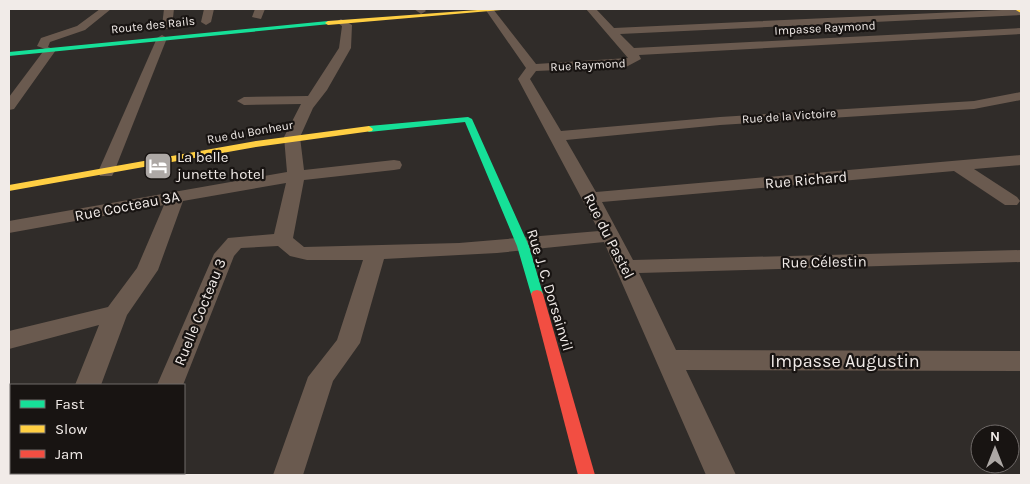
<svg xmlns="http://www.w3.org/2000/svg" width="1030" height="484" font-family="Karla,sans-serif">
<style>
.lines{fill:none;stroke-linecap:round;stroke-linejoin:round}
.street{fill:#6a5a4f;fill-rule:evenodd}
.fast{fill:#16e098;fill-rule:evenodd}
.slow{fill:#ffcf43;fill-rule:evenodd}
.jam{fill:#f24e42;fill-rule:evenodd}
.labels{text-anchor:middle;dominant-baseline:central;stroke-width:4.5;stroke-linejoin:round;paint-order:stroke}
.far-street-label{font-size:12px;fill:#f1ebe8;stroke:#181412}
.poi-label{font-size:15px;fill:#f1ebe8;stroke:#181412;text-anchor:start}
.street-label{font-size:15px;fill:#f1ebe8;stroke:#181412}
.near-street-label{font-size:18px;fill:#f1ebe8;stroke:#181412}
</style>
<rect width="100%" height="100%" fill="#302c29"/>
<g class="lines">
<g class="street">
<polygon points="100,9 111,9 85,30 50,42 48,47 56,50 14,109 9,110 9,97 45,49 37,46 41,38 77,26"/>
<polygon points="164,9 174,9 172,26 167,29 162,26"/>
<polygon points="204,9 214,9 211,22 206,25 201,22"/>
<polygon points="255,9 265,9 261,19 252,17"/>
<polygon points="414,9 424,9 426,11 421,14"/>
<polygon points="485,9 493,9 536,64 628,58 586,9 596,9 614,28 1021,9 1021,15 620,34 634,48 1021,28 1021,34 639,55 641,59 626,67 536,71 530,79 561,131 720,117 974,101 1021,92 1021,100 974,109 720,125 566,140 596,192 1021,155 1021,165 974,169 1017,197 1020,201 1017,205 1005,205 954,171 602,202 633,260 1021,250 1021,262 639,273 676,350 1021,351 1021,371 686,370 736,475 706,475 604,242 497,253 384,259 360,343 333,381 303,475 273,475 308,377 337,340 363,260 307,260 290,256 278,246 241,248 234,256 183,385 157,385 214,254 228,238 274,234 286,183 183,201 158,270 127,315 101,385 75,385 99,325 9,349 9,331 108,307 137,268 164,205 9,233 9,221 287,172 284,137 301,104 244,105 237,101 244,97 308,96 339,48 342,26 336,22 341,19 352,25 351,48 327,90 313,108 300,137 304,170 394,160 400,161 402,165 400,169 394,170 304,180 293,238 304,247 459,243 599,231 518,79 526,68"/>
<polygon points="162,35 167,38 114,172 112,176 100,176 98,172 157,38"/>
<polygon points="32,473 62,473 61,475 31,475"/>
<polygon points="123,473 153,473 152,475 122,475"/>
</g>
<g class="fast">
<polygon points="328,21 330,24 9,56 9,52"/>
<polygon points="468,117 472,119 529,246 543,294 541,297 533,297 531,294 517,246 465,122 369,132 365,129 369,126"/>
</g>
<g class="slow">
<polygon points="491,9 512,9 328,25 325,23 328,21"/>
<polygon points="1014,9 1021,9 1021,13"/>
<polygon points="369,126 373,129 372,131 256,147 9,191 9,185 256,141"/>
</g>
<polygon class="jam" points="537,290 541,291 543,294 595,475 578,475 531,294 533,291"/>
</g>
<defs>
<g id="hotel-square" transform="scale(1.4375)"><rect x="-9" y="-9" width="18" height="18" rx="4" fill="#ada8a5" stroke="#181412"/><path d="M-6-4.5h1.5V1H6V5H4.5V3h-9V5H-6ZM-4 0a1.8 1.8 0 1 1 3.6 0ZM.5 0V-2.5h3Q6-2.5 6 0Z" fill="#fff"/></g>
</defs>
<g fill-rule="evenodd">
<use href="#hotel-square" x="158" y="166"/>
</g>
<g class="labels">
<g class="far-street-label">
<text transform="translate(153 25) rotate(-6)">Route des Rails</text>
<text transform="translate(825 28) rotate(-3)">Impasse Raymond</text>
<text transform="translate(588 65) rotate(-3)">Rue Raymond</text>
<text transform="translate(789 116) rotate(-4)">Rue de la Victoire</text>
<text transform="translate(250 132) rotate(-10)">Rue du Bonheur</text>
</g>
<g class="poi-label">
<text x="177" y="157">La belle<tspan x="177" dy="17">junette hotel</tspan></text>
</g>
<g class="street-label">
<text transform="translate(806 180) rotate(-5)">Rue Richard</text>
<text transform="translate(127 206) rotate(-11)">Rue Cocteau 3A</text>
<text transform="translate(609 236) rotate(63)">Rue du Pastel</text>
<text transform="translate(824 262) rotate(-1)">Rue Célestin</text>
<text transform="translate(550 290) rotate(73)">Rue J. C. Dorsainvil</text>
<text transform="translate(200 312) rotate(-68)">Ruelle Cocteau 3</text>
</g>
<g class="near-street-label">
<text x="845" y="361">Impasse Augustin</text>
</g>
</g>
<rect width="1030" height="484" fill="none" stroke="#f1ebe8" stroke-width="20"/>
<rect x="10" y="384" width="175" height="90" fill="#181412" stroke="#6f6a68"/>
<rect x="20" y="400" width="25" height="8" fill="#16e098" stroke="#6f6a68"/>
<text x="55" y="409" font-size="15" fill="#f1ebe8">Fast</text>
<rect x="20" y="425" width="25" height="8" fill="#ffcf43" stroke="#6f6a68"/>
<text x="55" y="434" font-size="15" fill="#f1ebe8">Slow</text>
<rect x="20" y="450" width="25" height="8" fill="#f24e42" stroke="#6f6a68"/>
<text x="55" y="459" font-size="15" fill="#f1ebe8">Jam</text>
<g transform="translate(995 449)"><circle r="24" fill="#181412" stroke="#6f6a68"/>
<path d="M0-4L9 19L0 12L-9 19Z" fill="#ada8a5"/>
<text y="-8" font-size="14" font-weight="bold" text-anchor="middle" fill="#f1ebe8">N</text>
</g>
</svg>
